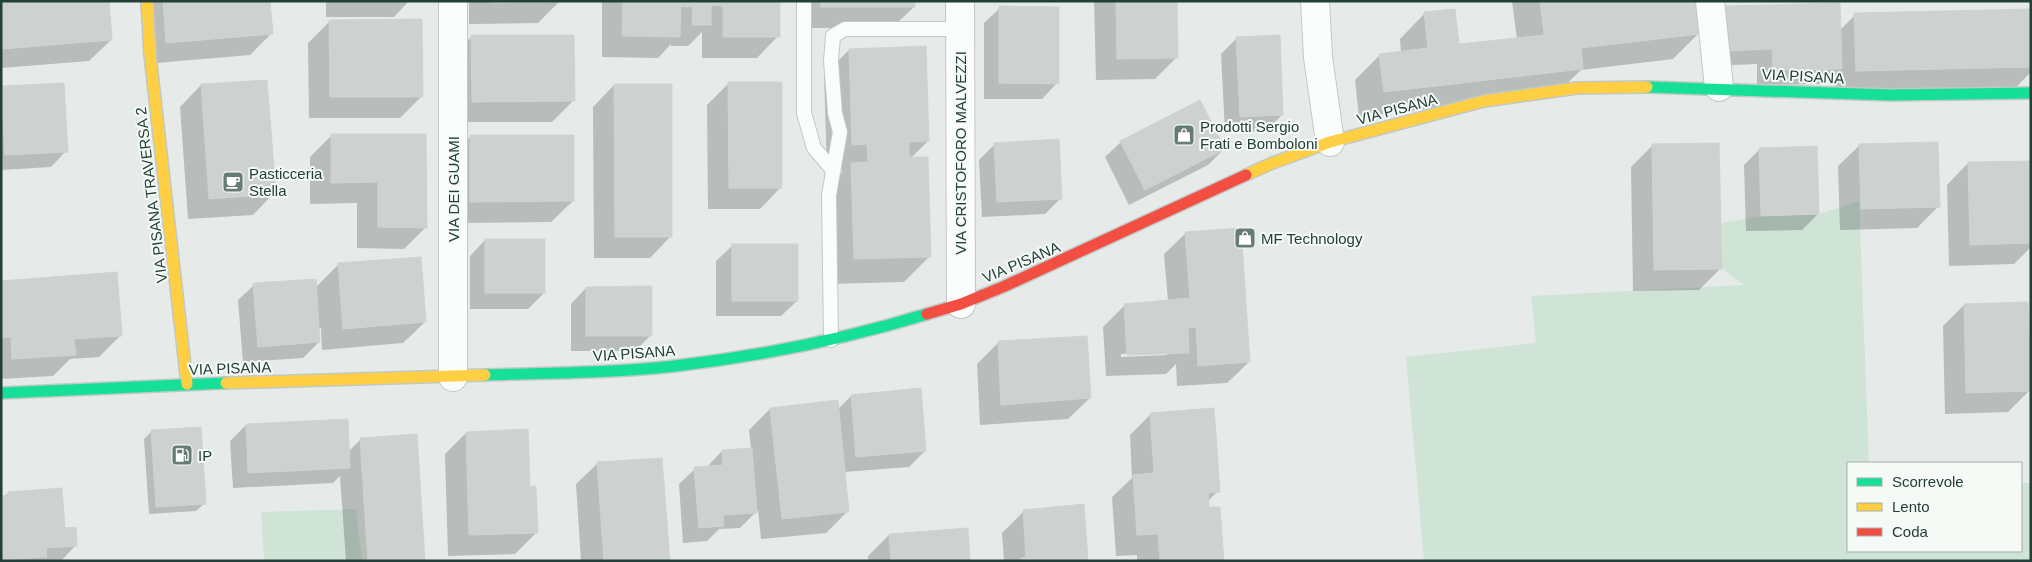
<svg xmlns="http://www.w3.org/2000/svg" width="2032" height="562" font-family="Arial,sans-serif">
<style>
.green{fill:#cfe4d7}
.shadow{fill:#0003;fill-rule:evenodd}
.building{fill:#cdd2d0;stroke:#cfd4d2}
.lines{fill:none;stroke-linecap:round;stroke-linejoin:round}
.lane-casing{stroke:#c3c8c6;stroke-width:16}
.street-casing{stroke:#c3c8c6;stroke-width:30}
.fast-casing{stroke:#c1c9c6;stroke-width:14}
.slow-casing{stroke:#c1c9c6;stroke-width:14}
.jam-casing{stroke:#c1c9c6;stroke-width:14}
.lane{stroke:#fbfcfc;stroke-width:14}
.street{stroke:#fbfcfc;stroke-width:28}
.fast{stroke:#16e098;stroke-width:11}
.slow{stroke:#ffcf43;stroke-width:11}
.jam{stroke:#f24e42;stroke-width:11}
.labels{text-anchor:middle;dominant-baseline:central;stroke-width:4;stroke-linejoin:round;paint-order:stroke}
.street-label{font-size:15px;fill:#233f3a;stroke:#f5faf7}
.poi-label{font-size:15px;fill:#233f3a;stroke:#f5faf7;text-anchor:start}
</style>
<rect width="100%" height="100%" fill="#e6ebe9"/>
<g class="green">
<polygon points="1859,201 1869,463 1848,463 1848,551 2021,551 2021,483 2031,483 2031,561 1424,561 1406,357 1536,343 1531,296 1744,285 1722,269 1721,223 1761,216 1819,214"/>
<polygon points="356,509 362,561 264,561 261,512"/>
</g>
<g class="shadow">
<polygon points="1,1 111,40 89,61 1,68"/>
<polygon points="140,1 269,1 271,34 250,55 145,64"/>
<polygon points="326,1 409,1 394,17 326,17"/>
<polygon points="469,1 559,1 559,2 538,23 469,24"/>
<polygon points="602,1 779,1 778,36 757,58 702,58 702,32 688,46 671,46 671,44 658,58 602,57"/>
<polygon points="800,1 914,1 914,7 892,28 800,28"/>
<polygon points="1094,1 1175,1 1177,57 1155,79 1096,80"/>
<polygon points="1512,1 1671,1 1698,34 1673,59 1581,70 1556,94 1359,117 1355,80 1380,55 1401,53 1400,39 1425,13 1458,46 1517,39"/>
<polygon points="1839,4 1840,30 1855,15 2031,10 2031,72 2015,88 1835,92 1834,75 1825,84 1757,85 1757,64 1710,66 1724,7"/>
<polygon points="1000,8 1057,83 1042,99 984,99 984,23"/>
<polygon points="330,21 422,96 400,118 309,118 308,43"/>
<polygon points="472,36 573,101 552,122 451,122 450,58"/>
<polygon points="1237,38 1282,115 1266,131 1225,132 1221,54"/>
<polygon points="849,50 928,141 910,159 930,256 904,282 830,284 827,189 842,173 842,169 827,169 824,75"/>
<polygon points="728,84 781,187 760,209 708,209 707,105"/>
<polygon points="201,85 274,193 253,215 188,219 180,107"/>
<polygon points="614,85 671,236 650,258 594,258 593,107"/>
<polygon points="1,88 66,151 51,167 1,170"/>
<polygon points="332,135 426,227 404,249 357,248 357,203 310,204 310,157"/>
<polygon points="470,137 573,201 551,222 449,223 449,158"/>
<polygon points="1121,142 1224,149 1208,165 1129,205 1105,157"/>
<polygon points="995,144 1061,198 1045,214 982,217 979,160"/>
<polygon points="1860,145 1939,206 1917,228 1840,230 1838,166"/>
<polygon points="1652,146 1721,268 1699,290 1633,291 1631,167"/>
<polygon points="1760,149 1818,214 1802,230 1746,231 1744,165"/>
<polygon points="2031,162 2031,247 2014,264 1949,266 1947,185 1968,163"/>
<path d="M1186,233l63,129 -22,21 -50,3 -1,-22 -10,10 -60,2 -3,-49 22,-22 43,-4 -4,-47zM1167,352v3l-46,2v-3z"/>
<polygon points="485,240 544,293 528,309 470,309 470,256"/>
<polygon points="732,246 797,301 781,316 716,316 716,261"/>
<polygon points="339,264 425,322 403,343 322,350 321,328 318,328 319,342 303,358 243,362 238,300 254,285 315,288"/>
<polygon points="1,282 121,335 99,357 70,359 53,376 1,379"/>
<polygon points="586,288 651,335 635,351 571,351 571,304"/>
<polygon points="1964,305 2029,391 2008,412 1945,414 1943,326"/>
<polygon points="999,342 1090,398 1068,419 980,425 977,364"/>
<polygon points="851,396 925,451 909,467 844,472 848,511 826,533 761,539 758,510 740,528 719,529 707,541 683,543 679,484 695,469 706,468 722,451 751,449 749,430 770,409 838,409"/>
<polygon points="1151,414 1218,491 1207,502 1222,561 1137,561 1137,555 1116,556 1112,497 1132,478 1130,435"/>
<polygon points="246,425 348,452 361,439 424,561 346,561 340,476 333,483 233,488 230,441"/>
<polygon points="152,431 205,503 196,511 149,514 144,439"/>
<polygon points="466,433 528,488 537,532 515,554 448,556 445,454"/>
<polygon points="598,463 668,561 581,561 576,484"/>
<polygon points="9,493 64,529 76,545 61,561 1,561 1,498"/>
<polygon points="1023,512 1087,561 1004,561 1002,533"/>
<polygon points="889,535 969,561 868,561 868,556"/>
</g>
<g class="building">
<polygon points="1,1 109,1 112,40 2,49"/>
<polygon points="163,1 270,1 273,34 166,43"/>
<polygon points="490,1 560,1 560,2 490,3"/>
<polygon points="623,1 780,1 780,37 723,37 723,6 711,5 711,25 692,25 693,7 681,6 680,37 622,36"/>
<rect x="821" y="1" width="94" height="6"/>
<polygon points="1116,1 1177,1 1178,58 1117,59"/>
<polygon points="1540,1 1696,1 1700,34 1581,48 1583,69 1384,92 1379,54 1428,48 1424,12 1455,9 1459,44 1544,35"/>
<polygon points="1840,3 1842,69 1773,70 1771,5"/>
<polygon points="1771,5 1772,49 1725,51 1724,6"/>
<polygon points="999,6 1059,7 1059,84 999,83"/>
<polygon points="2031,9 2031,67 1856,71 1854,13"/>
<polygon points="422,19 423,97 330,97 329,20"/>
<polygon points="471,35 574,35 575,101 472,102"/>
<polygon points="1280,35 1283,115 1240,117 1236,37"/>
<polygon points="926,46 929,141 909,142 909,157 928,157 931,257 854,259 851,163 868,162 867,144 852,145 849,49"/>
<polygon points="267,80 276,194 209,199 201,84"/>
<polygon points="728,82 782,82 782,188 729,188"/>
<polygon points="64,83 68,152 5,155 1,86"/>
<polygon points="614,84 672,84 672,237 615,237"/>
<polygon points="1200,100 1225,149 1145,190 1120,141"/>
<polygon points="331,134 426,134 427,228 378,227 378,182 331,183"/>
<polygon points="470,135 574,135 574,201 470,202"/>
<polygon points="1059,139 1062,199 997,202 994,143"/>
<polygon points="1938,142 1940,207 1861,209 1859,144"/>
<polygon points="1719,143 1722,269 1654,270 1652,144"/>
<polygon points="1817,146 1819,214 1761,216 1759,148"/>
<polygon points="2031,161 2031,243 1970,245 1968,162"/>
<polygon points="1241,228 1250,362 1198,366 1196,327 1188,328 1189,353 1127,355 1124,304 1190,298 1185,232"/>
<rect x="485" y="239" width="60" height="54"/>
<rect x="732" y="244" width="66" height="57"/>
<polygon points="421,257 426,322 343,329 338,263"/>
<polygon points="117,272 122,336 74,339 76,355 12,359 11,337 1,337 1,281"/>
<polygon points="316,279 320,342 258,347 253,283"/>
<polygon points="652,286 652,336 586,336 586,287"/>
<polygon points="2028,302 2031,391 1966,393 1964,304"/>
<polygon points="1087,336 1091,398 1001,405 998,341"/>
<polygon points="921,388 926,451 856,457 851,395"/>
<polygon points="838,400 849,512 782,519 770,408"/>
<polygon points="1214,408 1220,492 1208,493 1209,507 1220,507 1224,561 1160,561 1158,534 1137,535 1133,475 1154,473 1150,413"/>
<polygon points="348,419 350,468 248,473 246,424"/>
<polygon points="201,427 206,504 156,507 151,430"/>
<polygon points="528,429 530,487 536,486 538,533 469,535 466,432"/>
<polygon points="417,434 425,561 368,561 360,438"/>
<polygon points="752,448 757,513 723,515 724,526 699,528 694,467 723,465 722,450"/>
<polygon points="662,458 670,561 604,561 597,462"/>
<polygon points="62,488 65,528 76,527 77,546 46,548 47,557 1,560 1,496 8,496 8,492"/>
<polygon points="1084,504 1088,561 1021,561 1021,558 1026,557 1023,510"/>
<polygon points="968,528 970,561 891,561 889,534"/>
</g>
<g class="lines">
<g class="lane-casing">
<g id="lane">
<polyline points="804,1 804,113 814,148 833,170"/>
<polyline points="831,340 829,195 840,132 835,113 831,61 833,36 845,29 960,29"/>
</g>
</g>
<g class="street-casing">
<g id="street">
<polyline points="960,1 961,304"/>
<polyline points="1315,1 1318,57 1330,142"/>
<polyline points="1710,1 1719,87"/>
<polyline points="453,377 453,1"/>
</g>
</g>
<g class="fast-casing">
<g id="fast">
<polyline points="1647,87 1890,95 2031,93"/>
<path d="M485,375c64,-2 127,-2 190,-9 85,-10 170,-27 252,-52"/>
<polyline points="1,393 226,383"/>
</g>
</g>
<g class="slow-casing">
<g id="slow">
<polyline points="147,1 150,55 187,384"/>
<polyline points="1246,175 1270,164 1330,142 1484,101 1577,88 1647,87"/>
<polyline points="226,383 485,375"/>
</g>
</g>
<g class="jam-casing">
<polyline id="jam" points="927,314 961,304 1005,286 1246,175"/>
</g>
<use href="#lane" class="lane"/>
<use href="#street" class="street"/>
<use href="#fast" class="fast"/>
<use href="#slow" class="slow"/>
<use href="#jam" class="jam"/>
</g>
<defs>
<g id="shop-square" transform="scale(1.125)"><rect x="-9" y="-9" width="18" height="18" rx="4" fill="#677b77" stroke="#f5faf7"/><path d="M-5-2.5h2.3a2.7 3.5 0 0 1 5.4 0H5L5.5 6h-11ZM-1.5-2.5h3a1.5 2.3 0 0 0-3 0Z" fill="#fff"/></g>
<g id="cafe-square" transform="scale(1.125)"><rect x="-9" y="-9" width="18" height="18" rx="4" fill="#677b77" stroke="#f5faf7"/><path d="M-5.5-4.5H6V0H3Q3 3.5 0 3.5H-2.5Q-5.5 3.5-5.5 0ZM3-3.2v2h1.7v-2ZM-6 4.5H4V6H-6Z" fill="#fff"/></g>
<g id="fuel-square" transform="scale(1.125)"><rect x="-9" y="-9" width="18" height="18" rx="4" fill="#677b77" stroke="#f5faf7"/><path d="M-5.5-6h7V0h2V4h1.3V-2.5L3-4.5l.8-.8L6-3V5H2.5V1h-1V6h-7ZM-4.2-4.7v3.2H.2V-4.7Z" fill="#fff"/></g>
</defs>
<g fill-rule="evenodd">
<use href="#shop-square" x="1184" y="135"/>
<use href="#cafe-square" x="233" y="182"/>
<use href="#shop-square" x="1245" y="238"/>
<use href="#fuel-square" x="182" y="455"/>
</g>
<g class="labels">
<g class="street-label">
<text transform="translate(1803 76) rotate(3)">VIA PISANA</text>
<text transform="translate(1397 109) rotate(-15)">VIA PISANA</text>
<text transform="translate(960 153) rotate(-90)">VIA CRISTOFORO MALVEZZI</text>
<text transform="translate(453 189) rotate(-90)">VIA DEI GUAMI</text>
<text transform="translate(151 195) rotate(-97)">VIA PISANA TRAVERSA 2</text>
<text transform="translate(1021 262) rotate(-23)">VIA PISANA</text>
<text transform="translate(634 353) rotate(-4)">VIA PISANA</text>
<text transform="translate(230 368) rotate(-2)">VIA PISANA</text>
</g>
<g class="poi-label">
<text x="1200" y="126">Prodotti Sergio<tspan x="1200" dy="17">Frati e Bomboloni</tspan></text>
<text x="249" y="173">Pasticceria<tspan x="249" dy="17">Stella</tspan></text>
<text x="1261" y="238">MF Technology</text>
<text x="198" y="455">IP</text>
</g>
</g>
<rect width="2032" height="562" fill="none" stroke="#233f3a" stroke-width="5"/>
<rect x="1847" y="462" width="175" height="90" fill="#f5faf7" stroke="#a1afab"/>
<rect x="1857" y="478" width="25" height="8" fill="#16e098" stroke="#a1afab"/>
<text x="1892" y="487" font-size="15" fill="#233f3a">Scorrevole</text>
<rect x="1857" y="503" width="25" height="8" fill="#ffcf43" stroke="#a1afab"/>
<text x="1892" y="512" font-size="15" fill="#233f3a">Lento</text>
<rect x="1857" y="528" width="25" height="8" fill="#f24e42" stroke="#a1afab"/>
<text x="1892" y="537" font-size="15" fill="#233f3a">Coda</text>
</svg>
